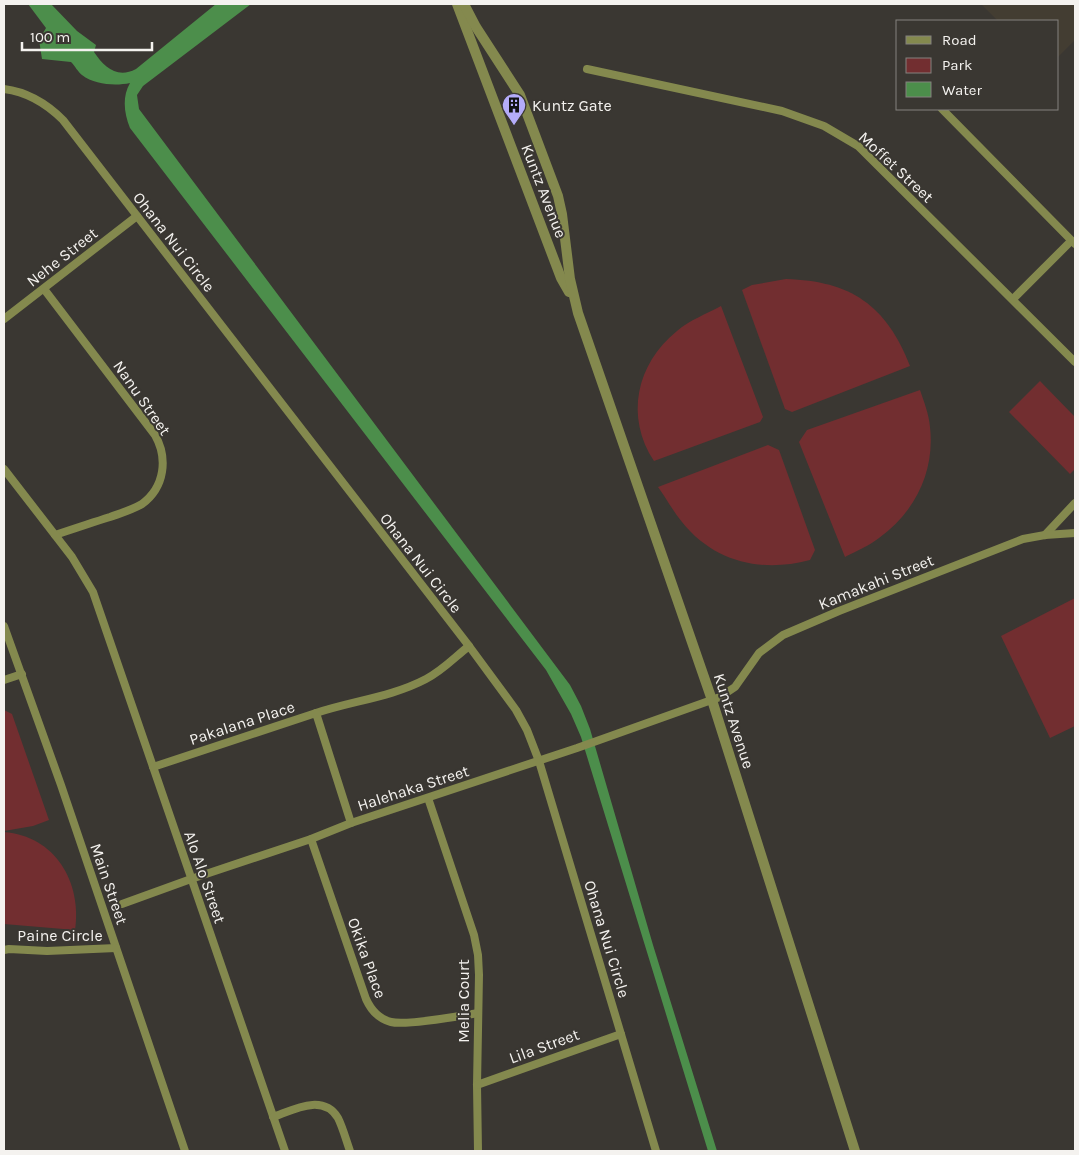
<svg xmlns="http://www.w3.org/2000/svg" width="1079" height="1155" font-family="Karla,sans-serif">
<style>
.built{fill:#433d32}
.green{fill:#722e30}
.water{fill:#4c8e4b}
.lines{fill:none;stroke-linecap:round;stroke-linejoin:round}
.minor{stroke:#84894e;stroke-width:8}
.tertiary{stroke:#84894e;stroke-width:10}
.labels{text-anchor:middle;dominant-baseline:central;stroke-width:4;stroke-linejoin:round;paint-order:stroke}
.poi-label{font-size:16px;fill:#f4f2ef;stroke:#3a3732;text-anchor:start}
.street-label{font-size:16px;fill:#f4f2ef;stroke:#3a3732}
</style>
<rect width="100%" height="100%" fill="#3a3732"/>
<polygon class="built" points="981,4 1075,4 1075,40 1058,57 1058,21 998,21"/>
<g class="green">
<path d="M786,279c65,2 100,26 124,87l-118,46 -7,-3 -43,-119 10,-5z"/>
<path d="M721,306l42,111 -3,5 -106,39c-29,-44 -18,-97 23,-130 13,-11 29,-17 44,-25z"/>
<polygon points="1040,381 1075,417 1075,469 1070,474 1009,412"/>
<path d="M920,390c4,12 9,24 10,37 5,45 -15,85 -51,111 -10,8 -23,13 -34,19l-46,-115 8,-12z"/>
<path d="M768,445l11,5 36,100 -5,10c-49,13 -96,2 -128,-38 -9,-11 -16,-24 -24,-35z"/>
<polygon points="1075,598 1075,726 1050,738 1001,636"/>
<polygon points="4,710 12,714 49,820 33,826 4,831"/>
<path d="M4,832c51,4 78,50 71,98l-71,-6z"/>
</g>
<path class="water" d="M28,4h23l26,27 19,14 -2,7c10,15 23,27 42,17l80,-65h35l-108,82 -6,9 2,14 431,576 11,21 9,23 63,216 64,206h-9l-127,-414 -10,-23 -25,-44 -416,-542c-6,-15 -8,-31 0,-45 -14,3 -35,2 -48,-8 -4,-3 -7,-9 -11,-13l-29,-3 -3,-19 7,-12z"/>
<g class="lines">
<g class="minor">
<polyline points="587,69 782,111 824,126 858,146 1075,362"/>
<path d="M4,89c24,3 43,15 59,31l406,526 47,64 11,20 12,31 117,390"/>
<polyline points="942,109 1075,244"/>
<path d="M44,289l111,146c13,23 10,52 -13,69 -10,6 -21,9 -32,13 -19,6 -37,12 -55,18"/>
<polyline points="1013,299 1071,241"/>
<polyline points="4,319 137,216"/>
<polyline points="4,469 72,557 93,592 285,1151"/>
<polyline points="1045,535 1075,503"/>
<polyline points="4,626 61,785 185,1151"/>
<polyline points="4,680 22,674"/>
<path d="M316,713c36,-12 76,-16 110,-34 16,-8 29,-22 43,-33"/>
<polyline points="153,767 316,713 351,823"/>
<polyline points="428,798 474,935 478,955 479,975 477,1085 478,1151"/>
<path d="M311,839l55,160c5,11 13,20 25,23 16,4 68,-6 87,-9"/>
<polyline points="122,904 191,879 311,839 351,823 577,748 720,697 735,687 759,653 783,635 839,611 1023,539 1045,535 1075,533"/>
<polyline points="4,950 9,949 47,951 116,948"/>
<polyline points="477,1085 621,1034"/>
<path d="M273,1117c20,-7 50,-24 65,1 5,10 8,22 12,33"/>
</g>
<g class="tertiary">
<polyline points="457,4 561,278 569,292"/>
<polyline points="464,4 476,27 520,95 558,196 562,214 570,279 578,313 712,700 855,1151"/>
</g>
</g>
<defs>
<g id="building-pin" transform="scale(1.25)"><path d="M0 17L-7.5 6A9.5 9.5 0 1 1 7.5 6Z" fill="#b4acf9" stroke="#3a3732"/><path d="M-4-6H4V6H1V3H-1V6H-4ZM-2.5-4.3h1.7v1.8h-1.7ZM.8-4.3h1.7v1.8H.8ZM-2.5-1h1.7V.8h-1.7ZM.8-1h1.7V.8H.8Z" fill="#111"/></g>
</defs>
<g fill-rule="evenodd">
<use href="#building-pin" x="514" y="105"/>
</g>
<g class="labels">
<g class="poi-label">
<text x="532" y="105">Kuntz Gate</text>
</g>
<g class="street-label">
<text transform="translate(896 167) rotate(43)">Moffet Street</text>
<text transform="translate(544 191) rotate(69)">Kuntz Avenue</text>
<text transform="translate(174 242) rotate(52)">Ohana Nui Circle</text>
<text transform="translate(62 257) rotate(-38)">Nehe Street</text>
<text transform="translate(142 398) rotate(55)">Nanu Street</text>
<text transform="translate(421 563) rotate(52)">Ohana Nui Circle</text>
<text transform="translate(876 582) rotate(-22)">Kamakahi Street</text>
<text transform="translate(734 721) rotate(72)">Kuntz Avenue</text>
<text transform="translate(242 723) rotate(-18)">Pakalana Place</text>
<text transform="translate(413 788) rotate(-18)">Halehaka Street</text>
<text transform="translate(205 877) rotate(71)">Alo Alo Street</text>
<text transform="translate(109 884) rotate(71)">Main Street</text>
<text x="60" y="935">Paine Circle</text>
<text transform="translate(607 939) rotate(73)">Ohana Nui Circle</text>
<text transform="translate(367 958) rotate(70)">Okika Place</text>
<text transform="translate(463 1001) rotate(-90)">Melia Court</text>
<text transform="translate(544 1046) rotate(-20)">Lila Street</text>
</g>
</g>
<rect width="1079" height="1155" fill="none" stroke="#f4f2ef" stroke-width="10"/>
<rect x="896" y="20" width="162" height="90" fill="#3a3732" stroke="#84827e"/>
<rect x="906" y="36" width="25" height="8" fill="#84894e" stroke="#84827e"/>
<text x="942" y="45" font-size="15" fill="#f4f2ef">Road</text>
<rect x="906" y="58" width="25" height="15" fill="#722e30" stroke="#84827e"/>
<text x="942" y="70" font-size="15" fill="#f4f2ef">Park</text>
<rect x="906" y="82" width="25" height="15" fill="#4c8e4b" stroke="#84827e"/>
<text x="942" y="95" font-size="15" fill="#f4f2ef">Water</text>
<path d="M22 42v8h130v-8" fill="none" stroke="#f4f2ef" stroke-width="2.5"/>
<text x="30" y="42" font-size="15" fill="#f4f2ef" stroke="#3a3732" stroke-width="4" paint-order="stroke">100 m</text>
</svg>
